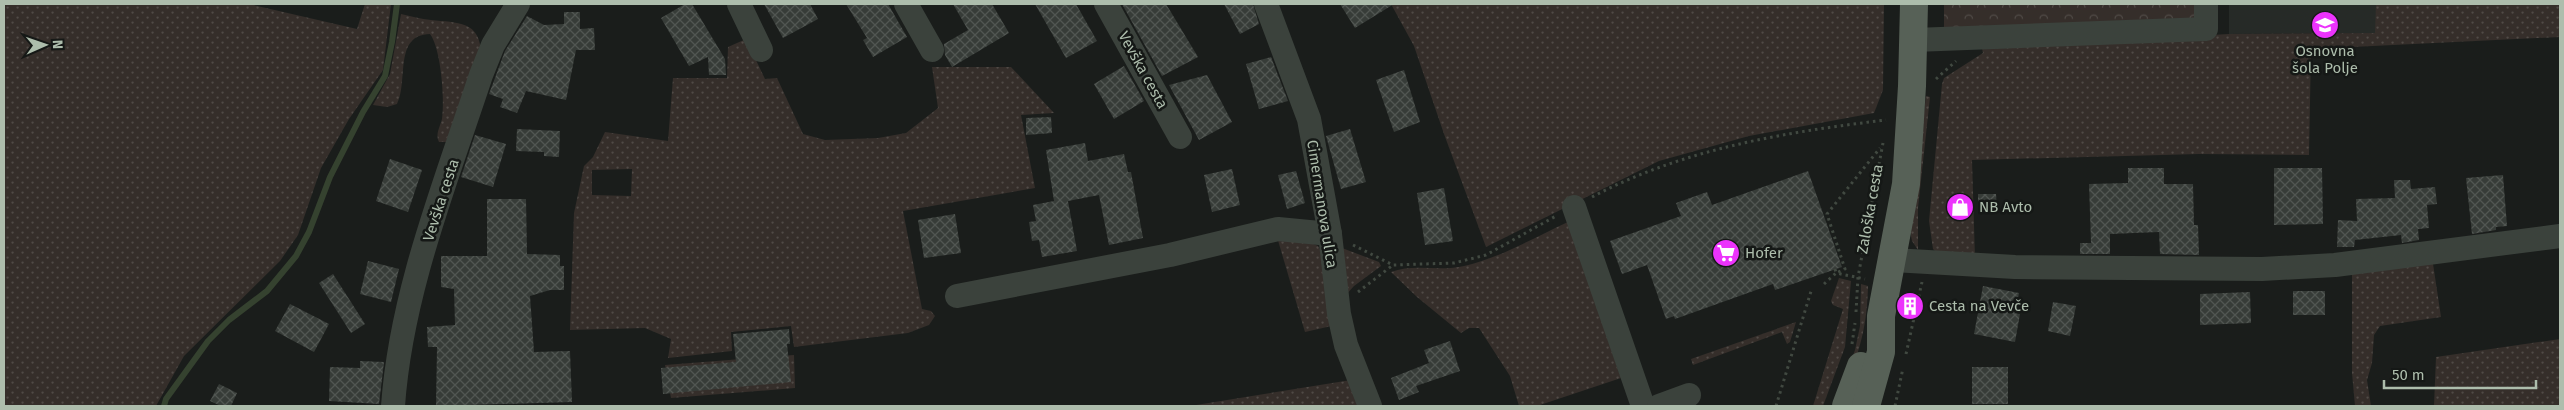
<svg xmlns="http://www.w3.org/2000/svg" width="2564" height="410" font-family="'Fira Sans',sans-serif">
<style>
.built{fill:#262a27}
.grass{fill:url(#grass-dots);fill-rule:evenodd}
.forest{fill:url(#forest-crowns)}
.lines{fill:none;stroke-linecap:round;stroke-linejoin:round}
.stream{stroke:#35422f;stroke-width:6}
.building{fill:url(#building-cross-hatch)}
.path{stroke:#414941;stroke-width:3;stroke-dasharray:2.5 4;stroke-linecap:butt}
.minor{stroke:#3b423c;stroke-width:24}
.major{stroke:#576157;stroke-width:28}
.labels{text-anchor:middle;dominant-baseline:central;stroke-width:5;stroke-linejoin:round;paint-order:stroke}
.poi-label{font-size:15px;fill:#adbdac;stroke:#151816;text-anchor:start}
.street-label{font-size:15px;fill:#adbdac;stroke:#151816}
</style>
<defs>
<pattern id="grass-dots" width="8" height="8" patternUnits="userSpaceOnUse" patternTransform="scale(1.25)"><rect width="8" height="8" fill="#352e2a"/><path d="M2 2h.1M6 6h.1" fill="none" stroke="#504a46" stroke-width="1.8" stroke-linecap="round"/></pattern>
<pattern id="forest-crowns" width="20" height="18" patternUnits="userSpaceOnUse" patternTransform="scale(1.25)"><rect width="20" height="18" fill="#352e2a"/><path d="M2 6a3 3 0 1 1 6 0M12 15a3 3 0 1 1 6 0" fill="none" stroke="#504a46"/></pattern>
<pattern id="building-cross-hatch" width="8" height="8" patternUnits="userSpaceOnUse" patternTransform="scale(1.25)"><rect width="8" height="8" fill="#373c38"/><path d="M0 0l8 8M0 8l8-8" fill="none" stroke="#515652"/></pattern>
</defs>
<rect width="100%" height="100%" fill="#1a1d1b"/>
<polygon class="built" points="2229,4 2424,4 2375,33 2229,34"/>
<g class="grass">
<polygon points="4,4 249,4 357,29 365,4 391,4 383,70 349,119 321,168 298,235 280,261 184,356 156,406 4,406"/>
<polygon points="1391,4 1884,4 1883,90 1874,113 1749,136 1659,161 1486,247 1444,134 1414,46"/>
<polygon points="2376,4 2560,4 2560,37 2311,49 2309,155 2199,154 1972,160 1975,258 1940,256 1933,249 1929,221 1942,84 1944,78 1983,53 1982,48 2229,34 2375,33"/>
<path d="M401,14c10,2 20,5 30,6 26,3 50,0 50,35l-35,87h-7c-4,-8 1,-15 3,-23 3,-18 -1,-71 -12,-85 -37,1 -21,47 -33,70l-10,3 -14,-2 17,-31z"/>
<path d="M746,39l19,40 12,-1 26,56 22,6 53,-2 28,-5 32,-25 -6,-41h79l43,46 -33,2 14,73 -132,23 19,98 9,2 4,5 -6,9 -21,8 -114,14 -3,-21 -60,6 1,19 -64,7 3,-19 -26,-11 -75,2 4,-117 10,-47 9,-9 12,-25 63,9 5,-63h54l1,-31zM632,169l-1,27 -39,-1v-25z"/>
<polygon points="1926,96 1930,97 1918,208 1918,250 1912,241 1910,231"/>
<path d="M1568,222l53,156 -84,28h-18l-9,-30 -31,-48h-10l-8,5 -44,-36 -26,-25c23,-9 49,0 73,-6 36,-8 71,-29 104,-44z"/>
<polygon points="1277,237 1304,240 1318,246 1322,253 1336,325 1305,332"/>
<polygon points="1334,245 1379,262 1381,266 1354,286 1344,297"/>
<polygon points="2432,257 2441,317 2380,326 2374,335 2372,363 2367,380 2371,406 2355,406 2352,373 2352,274"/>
<polygon points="1839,278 1851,281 1845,347 1823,406 1813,406 1843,309 1833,305 1831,301"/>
<path d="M1861,284l7,2c-1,39 -7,58 -19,94l-4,-1 10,-29 5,-24z"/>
<polygon points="1796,322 1790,342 1787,344 1782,332 1693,365 1691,359"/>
<polygon points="2560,339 2560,406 2434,406 2436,357"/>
<polygon points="794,355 795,388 671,398 665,365"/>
<polygon points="1351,380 1362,406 1190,406"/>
</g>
<polygon class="forest" points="1944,4 2199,4 2199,19 1944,30"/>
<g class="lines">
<polyline class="stream" points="164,406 166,399 208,341 229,320 267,291 296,256 309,232 330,177 363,112 385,76 392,42 397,4"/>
</g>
<g class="building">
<polygon points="685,4 692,4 725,59 726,75 709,75 708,57 689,66 661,18"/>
<polygon points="764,4 810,4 818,19 783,38"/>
<polygon points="846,4 888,4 907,37 873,57 863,40 867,38"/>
<polygon points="953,4 992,4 1009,33 952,67 945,55 944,44 968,30"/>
<polygon points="1035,4 1076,4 1097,41 1066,58"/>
<polygon points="1122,4 1166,4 1198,57 1162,76"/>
<polygon points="1224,4 1253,4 1259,24 1240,34"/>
<polygon points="1340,4 1394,4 1355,28"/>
<polygon points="564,12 580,12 580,29 594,28 595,50 576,50 566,100 526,91 517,113 500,107 503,99 489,94 505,51 527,16 544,25 564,24"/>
<polygon points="1271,57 1288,101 1259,109 1246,64"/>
<polygon points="1124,66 1144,101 1114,119 1094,84"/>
<polygon points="1404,70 1420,122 1394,132 1376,80"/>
<polygon points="1207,75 1232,122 1199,140 1169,85"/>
<polygon points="1051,117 1052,133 1026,135 1026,118"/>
<polygon points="517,129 560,131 559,157 544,156 544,152 516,151"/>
<polygon points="1350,129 1366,182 1341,189 1326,136"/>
<polygon points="475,135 506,144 493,187 461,177"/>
<polygon points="1085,143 1088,161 1124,154 1128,172 1131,172 1143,238 1109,245 1099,195 1068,201 1077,251 1042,257 1039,240 1032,241 1029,222 1036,221 1033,205 1054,201 1046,150"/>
<polygon points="390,159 422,170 408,212 376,201"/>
<polygon points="2128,168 2164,168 2164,184 2193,184 2194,225 2198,225 2199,255 2160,254 2159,232 2110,234 2110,254 2080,254 2080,243 2091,243 2089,184 2128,183"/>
<polygon points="2274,168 2322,168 2323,224 2274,225"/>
<polygon points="1232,169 1240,205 1212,212 1204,175"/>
<polygon points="1296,171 1305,203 1287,209 1278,175"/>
<polygon points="1808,171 1842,267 1775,290 1773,284 1675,319 1674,316 1666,319 1647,265 1622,274 1610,241 1681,216 1676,203 1707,192 1712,205"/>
<polygon points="2503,175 2507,226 2496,227 2496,230 2472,234 2466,178"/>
<polygon points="2394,180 2410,180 2411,189 2435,187 2437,204 2427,205 2429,228 2418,229 2419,240 2402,243 2401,235 2355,240 2354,247 2337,247 2338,220 2357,221 2356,199 2395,198"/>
<polygon points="1444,188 1453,241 1425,245 1417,193"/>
<polygon points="1978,194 1996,194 1997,210 1978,210"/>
<polygon points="487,199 526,199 527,254 560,255 560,266 564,266 564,290 550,290 530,296 534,352 570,351 572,402 436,406 437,347 428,347 427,327 455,325 454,289 441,287 441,256 487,256"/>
<polygon points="955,214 961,253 924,258 918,220"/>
<polygon points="368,261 399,269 391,302 360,294"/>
<polygon points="333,274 365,324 351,333 319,283"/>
<polygon points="1983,286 2019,293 2015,313 2020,314 2015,342 1974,334"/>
<rect x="2293" y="291" width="32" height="24"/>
<polygon points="2250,292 2251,323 2200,325 2200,294"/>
<polygon points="2053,302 2076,306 2070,336 2048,331"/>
<polygon points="290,304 329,324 314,352 275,331"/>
<polygon points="789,329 790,344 787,344 791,382 663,394 661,368 736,362 733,334"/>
<polygon points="1450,341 1460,371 1416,386 1419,392 1399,400 1391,378 1429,363 1424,350"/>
<polygon points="360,361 384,362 379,404 329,401 330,367 360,368"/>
<rect x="1972" y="367" width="36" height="37"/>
<polygon points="219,384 237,393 231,406 221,406 210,401"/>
</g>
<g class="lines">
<g class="path">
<polyline points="1936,79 1956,61"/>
<path d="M1592,197c91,-48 193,-65 294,-77"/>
<polyline points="1353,245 1393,265 1454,263 1486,255 1556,216"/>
<polyline points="1835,269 1836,273 1845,269 1827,214 1880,148"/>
<polyline points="1824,284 1836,273 1865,279"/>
<polyline points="1358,292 1393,265"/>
<polyline points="1911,303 1918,304"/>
<polyline points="1856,312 1858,277 1883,143"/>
<polyline points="1852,344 1855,323"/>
<polyline points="1906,354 1922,282"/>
<polyline points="1776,406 1812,288"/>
<polyline points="1895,406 1903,368"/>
</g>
<g class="minor">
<polyline points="739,4 761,50"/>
<polyline points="906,4 932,50"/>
<polyline points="1106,4 1180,137"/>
<polyline points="1266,4 1309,119 1330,234 1339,314 1346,345 1370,406"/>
<polyline points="1914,40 2206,29 2206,4"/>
<polyline points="1574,207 1643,406"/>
<polyline points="1893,260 2015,267 2262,269 2335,265 2560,236"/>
<polyline points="957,296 1170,255 1278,229 1330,234"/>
<path d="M393,406c8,-114 53,-224 88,-331l12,-30 25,-41"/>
<polyline points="1659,406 1689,395"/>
</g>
<g class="major">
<polyline points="1846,406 1861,366"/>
<polyline points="1866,406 1881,352 1881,316 1906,184 1912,86 1914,4"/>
</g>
</g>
<defs>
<g id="school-disc" transform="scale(1.4375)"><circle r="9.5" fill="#ec33fc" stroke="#151816"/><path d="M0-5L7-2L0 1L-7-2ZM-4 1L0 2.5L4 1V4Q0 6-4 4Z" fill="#fff"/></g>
<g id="shop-disc" transform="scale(1.4375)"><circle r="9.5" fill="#ec33fc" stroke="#151816"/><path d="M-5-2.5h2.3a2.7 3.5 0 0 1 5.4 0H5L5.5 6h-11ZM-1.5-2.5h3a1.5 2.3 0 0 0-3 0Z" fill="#fff"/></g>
<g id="supermarket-disc" transform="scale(1.4375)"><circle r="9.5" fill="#ec33fc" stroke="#151816"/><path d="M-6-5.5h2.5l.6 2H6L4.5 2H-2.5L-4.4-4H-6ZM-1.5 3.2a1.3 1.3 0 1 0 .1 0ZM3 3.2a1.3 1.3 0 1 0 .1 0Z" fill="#fff"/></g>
<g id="building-disc" transform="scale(1.4375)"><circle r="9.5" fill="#ec33fc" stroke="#151816"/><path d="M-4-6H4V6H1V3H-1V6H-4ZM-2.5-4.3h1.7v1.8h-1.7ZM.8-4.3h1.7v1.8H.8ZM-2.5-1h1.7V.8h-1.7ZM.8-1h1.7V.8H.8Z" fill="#fff"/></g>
</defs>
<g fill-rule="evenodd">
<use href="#school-disc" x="2325" y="25"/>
<use href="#shop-disc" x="1960" y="207"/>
<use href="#supermarket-disc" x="1726" y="253"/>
<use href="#building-disc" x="1910" y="306"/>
</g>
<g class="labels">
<g class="poi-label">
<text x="2325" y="51" text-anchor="middle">Osnovna<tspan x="2325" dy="17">šola Polje</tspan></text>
<text x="1979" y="207">NB Avto</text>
<text x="1745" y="253">Hofer</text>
<text x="1929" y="306">Cesta na Vevče</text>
</g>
<g class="street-label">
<text transform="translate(1143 70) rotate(61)">Vevška cesta</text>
<text transform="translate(441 200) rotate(-72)">Vevška cesta</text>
<text transform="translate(1322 204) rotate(81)">Cimermanova ulica</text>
<text transform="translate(1870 209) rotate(-80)">Zaloška cesta</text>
</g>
</g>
<rect width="2564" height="410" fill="none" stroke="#adbdac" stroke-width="10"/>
<g transform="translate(45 45) rotate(88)" stroke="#151816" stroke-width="4" paint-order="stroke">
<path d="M0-4L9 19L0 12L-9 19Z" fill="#adbdac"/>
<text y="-8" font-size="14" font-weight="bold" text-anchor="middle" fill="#adbdac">N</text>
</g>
<path d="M2384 380v8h152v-8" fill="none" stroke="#adbdac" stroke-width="2.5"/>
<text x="2392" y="380" font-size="15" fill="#adbdac" stroke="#151816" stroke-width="4" paint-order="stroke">50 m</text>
</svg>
